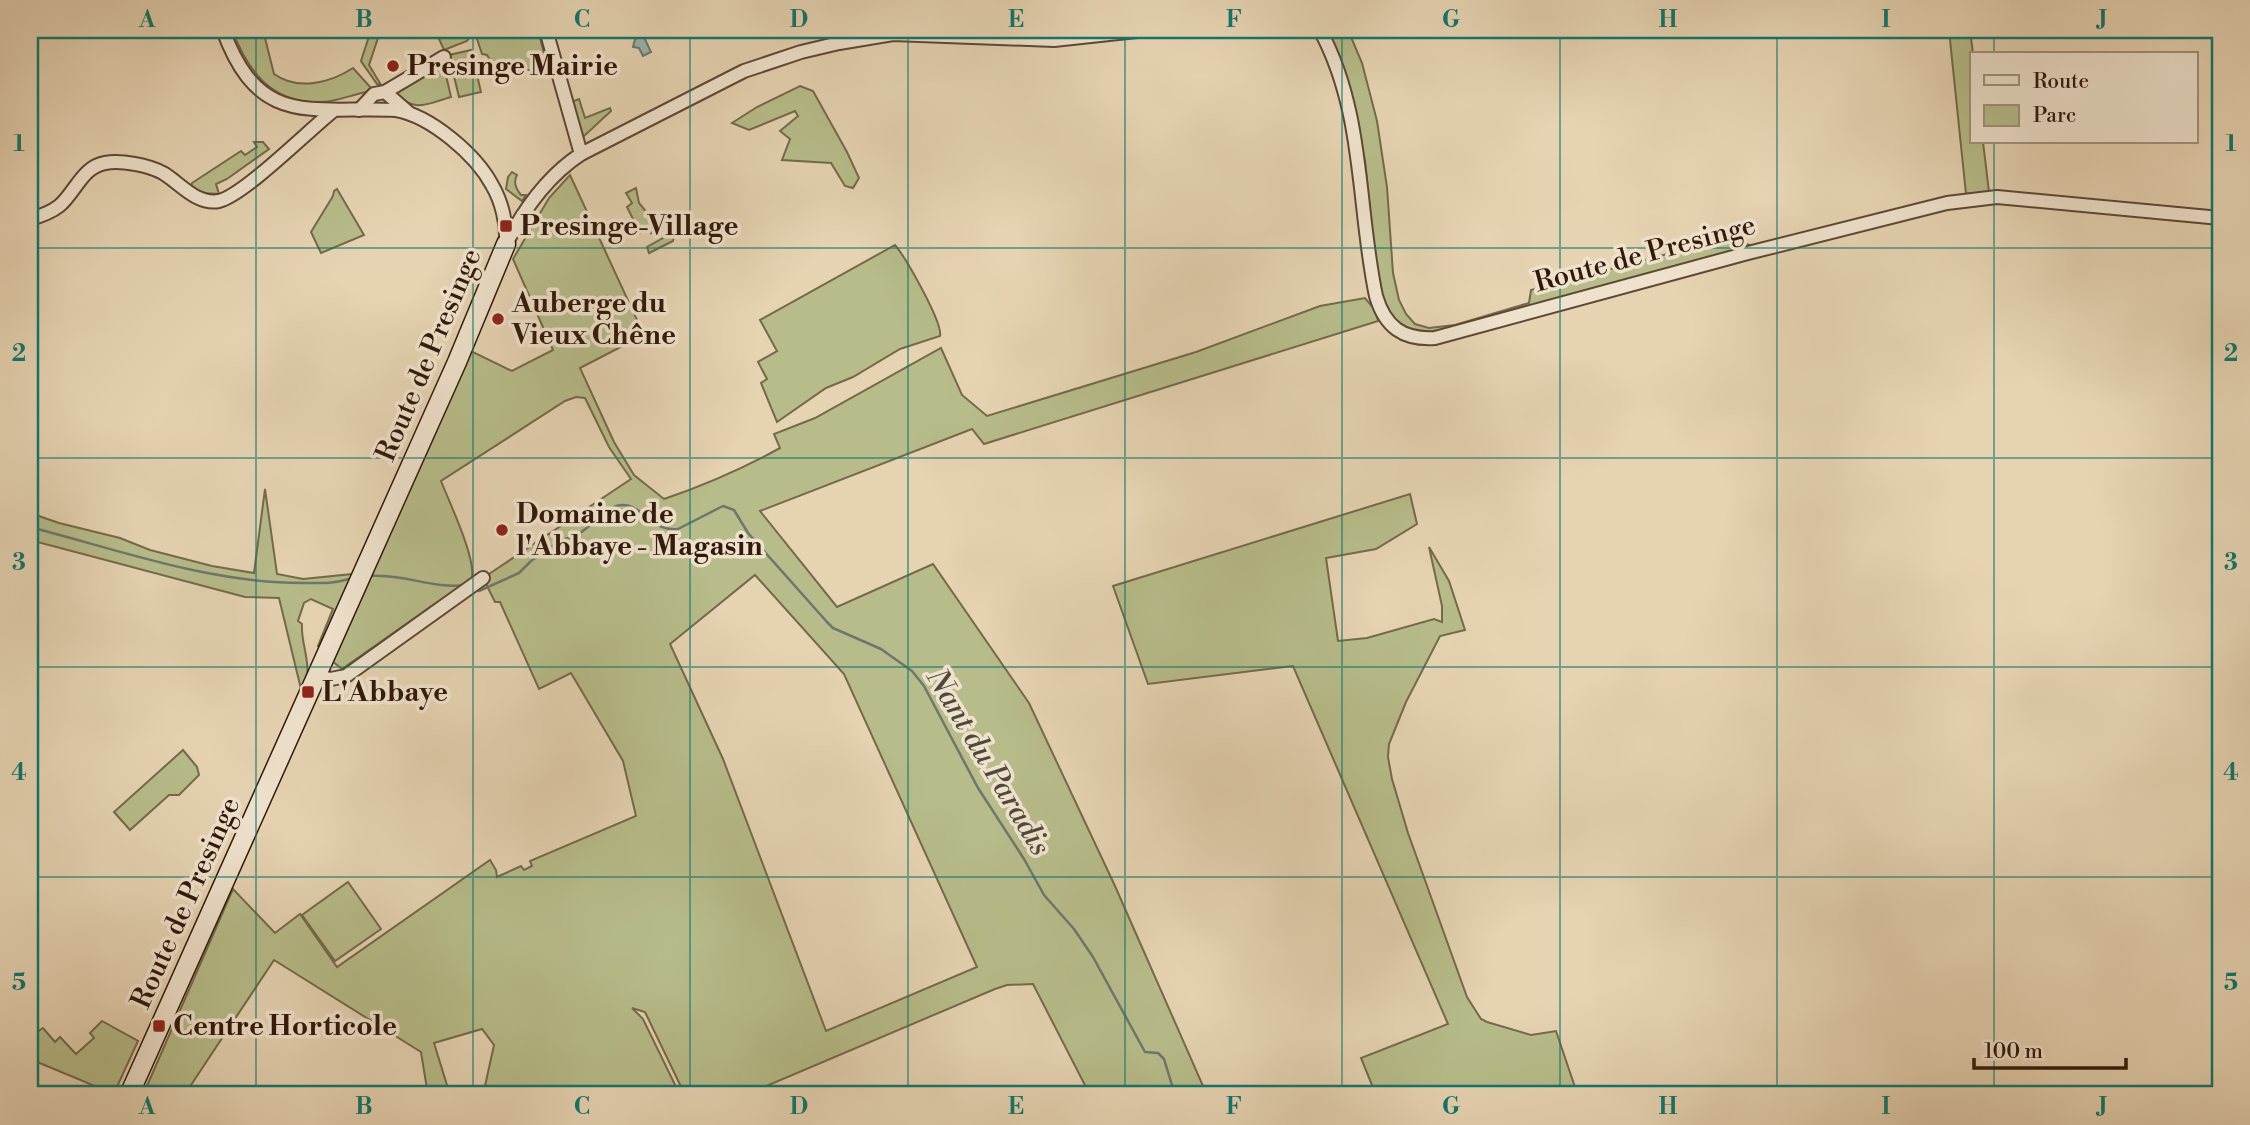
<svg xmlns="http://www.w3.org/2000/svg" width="2250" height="1125" font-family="'Libre Bodoni',serif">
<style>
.green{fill:#b7bc8a;stroke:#746a4a;stroke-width:2;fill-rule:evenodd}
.water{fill:#96b7af;stroke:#6e776d;stroke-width:2}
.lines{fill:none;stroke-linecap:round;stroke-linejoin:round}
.stream{stroke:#6e776d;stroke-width:2.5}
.street-casing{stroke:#5e4734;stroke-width:16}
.secondary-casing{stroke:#31180a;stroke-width:21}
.street{stroke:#efe2cd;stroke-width:12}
.secondary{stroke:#efe2cd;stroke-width:18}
.grid{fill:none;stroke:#0f766e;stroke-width:2;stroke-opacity:0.55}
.poi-dot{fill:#8f2418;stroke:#efe2cd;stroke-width:2.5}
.labels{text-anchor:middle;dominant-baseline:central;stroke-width:7;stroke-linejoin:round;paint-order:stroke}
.poi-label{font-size:28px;font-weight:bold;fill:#31180a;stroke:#efe2cd;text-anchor:start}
.street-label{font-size:28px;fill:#31180a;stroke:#efe2cd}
.water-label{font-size:30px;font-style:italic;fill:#4f483c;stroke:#efe2cd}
.neatline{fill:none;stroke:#0f766e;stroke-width:2.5}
.grid-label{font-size:23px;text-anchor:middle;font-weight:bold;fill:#0f766e}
</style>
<rect width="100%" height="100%" fill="#e6d3b2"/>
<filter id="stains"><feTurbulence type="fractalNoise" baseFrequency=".00286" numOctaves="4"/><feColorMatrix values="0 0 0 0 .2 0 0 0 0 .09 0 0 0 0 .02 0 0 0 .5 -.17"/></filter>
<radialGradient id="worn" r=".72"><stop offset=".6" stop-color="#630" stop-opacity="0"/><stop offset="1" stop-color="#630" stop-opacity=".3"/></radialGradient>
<g class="green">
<path d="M232,30h31l11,44c24,17 56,9 79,-6l18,20 -5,4c-14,3 -29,9 -43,10 -51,2 -74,-29 -91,-72z"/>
<polygon points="371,30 387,30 380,32 369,65 381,85 377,84 361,61"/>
<polygon points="435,30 538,30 549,72 494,67 487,55 482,54 474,30 467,41 444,50"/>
<polygon points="917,30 1109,30 1029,35 1028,32"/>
<polygon points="1326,30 1348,30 1362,63 1377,121 1387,187 1393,273 1399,300 1406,314 1415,324 1429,328 1455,325 1529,303 1531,290 1724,239 1750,245 1736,251 1445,330 1418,333 1401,327 1384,307 1376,271 1365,161 1355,116"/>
<polygon points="1949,30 1970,30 1973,54 1972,142 1983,142 1989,192 1966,194"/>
<polygon points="471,50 481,92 459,97 449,55"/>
<path d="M443,62l8,35c-25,7 -34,16 -56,-3l1,-5z"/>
<polygon points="800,86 813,91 847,152 859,178 853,188 845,186 831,163 782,160 790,139 780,131 798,116 795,111 749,130 732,123 757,107"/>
<polygon points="579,99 585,118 610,108 611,111 583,137 571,102"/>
<polygon points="254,142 263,142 269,149 227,179 216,184 219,194 202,193 191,188 192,183 241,151 245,155 257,147"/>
<path d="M512,172l5,3c-4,7 -1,14 4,20h5l-4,6 -16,-12 2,-12z"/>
<path d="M570,175l74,160 -64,33 34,74 20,33 30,24c41,-14 78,-30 116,-51l-6,-14 41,-16 126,-70 21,47 25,21 209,-64 124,-46 45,-8 11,13 2,10 -394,123 -12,-15 -212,82 77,96 96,-43 96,139 86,183 92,209h-117l-57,-111 -26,1 -12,4 -250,106h-60l-40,-83 -13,-4 11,11 37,76h-197l11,-50 -12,-16 -48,14 16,52h-22l-7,-43 -147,-92 -89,134 2,1h-44l90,-206 42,44 25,-19 37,53 153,-107 6,10 1,7 24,-11 3,4 8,-4 -2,-5 106,-45 -13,-55 -52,-88 -32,16 -39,-87h-5l-12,-24 148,-99 -22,-32 -24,-49 -9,-1 -11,4 -124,80c8,21 38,82 30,101l-38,23 -91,64 -10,-8 139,-310 41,20 41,-21 -40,-91 36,-61zM755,575l89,99 133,293 -151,64 -103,-272 -53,-115z"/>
<polygon points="636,188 639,203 657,225 651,233 649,229 640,233 627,207 632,203 626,193"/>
<polygon points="337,189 364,235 321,253 311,232 333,196 334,191"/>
<polygon points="672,233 674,236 673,241 649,253 647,247"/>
<path d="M895,245c11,13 48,78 45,91l-40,13 -47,28 -27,11 -49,34 -16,-39 6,-4 -9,-17 19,-11 -17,-31z"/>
<path d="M265,489l12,85 26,5 50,-5 -33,75 -2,-3 15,-37 -22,-10 -7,4 -6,18 4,3c-2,21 14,47 -1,65l-22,-91 -34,-1 -215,-57v-27l29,10 61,15 30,12 62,16 42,7z"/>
<polygon points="1410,494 1417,524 1376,549 1326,558 1338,641 1367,638 1434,619 1442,622 1442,606 1429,547 1449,581 1465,630 1440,636 1406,702 1389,744 1388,757 1392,779 1408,833 1467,997 1481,1019 1487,1022 1531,1035 1556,1031 1576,1090 1581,1095 1376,1095 1361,1058 1448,1024 1293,666 1148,684 1113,586"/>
<polygon points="183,750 197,767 199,775 179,795 169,795 130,830 114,812"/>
<polygon points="348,882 381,929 335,961 302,915"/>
<polygon points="102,1021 138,1041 116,1089 109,1092 30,1059 30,1023 37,1032 43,1028 55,1042 60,1037 76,1054 94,1038 90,1033"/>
</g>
<polygon class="water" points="643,35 651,52 643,56 639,48 633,47 635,39"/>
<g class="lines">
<g class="stream">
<path d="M30,527c89,23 179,56 272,56 17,0 31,1 47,-4"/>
<path d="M370,576c36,-2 62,13 96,9"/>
<path d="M476,589l3,2 40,-18 12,-12 30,-21 15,-4 40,-30c27,-7 30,26 62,23l45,-23 11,4 14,23 79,89 6,6 48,21 31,22 12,15 54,102 46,71 20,36 30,34 19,28 52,95 13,1 6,6 11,36"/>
<polyline points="154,1091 159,1095"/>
</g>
<g class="street-casing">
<g id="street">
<path d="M223,30c36,99 88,76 173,80 35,6 80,45 96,75 10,17 15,39 14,58"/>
<polyline points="546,30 581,154"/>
<path d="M1320,30c45,83 37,177 56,266 9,31 27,44 59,42l313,-85 199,-50 50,-6 223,21"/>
<polyline points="385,92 444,57"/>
<polyline points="359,110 374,94 385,92 408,112"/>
<path d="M30,219c11,-3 20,-6 29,-13 16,-13 23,-39 46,-43 16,-3 43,2 58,10 17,10 33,32 56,28 25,-6 90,-71 114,-90"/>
<path d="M506,244c18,-35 43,-69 75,-90l163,-83 57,-19 38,-9 54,-9 161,6 92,-10"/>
<polyline points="317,676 331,679 346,676 483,578"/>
</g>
</g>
<g class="secondary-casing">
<polyline id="secondary" points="129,1095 457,362 506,244"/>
</g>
<use href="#street" class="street"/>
<use href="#secondary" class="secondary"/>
</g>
<path class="grid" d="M256,30v1065M473,30v1065M690,30v1065M908,30v1065M1125,30v1065M1342,30v1065M1560,30v1065M1777,30v1065M1994,30v24M1994,142v953M30,248h2190M30,458h2190M30,667h2190M30,877h2190"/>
<g class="poi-dot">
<circle cx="393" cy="66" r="7"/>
<rect x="499" y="219" width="14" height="14" rx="3.5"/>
<circle cx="498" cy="319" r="7"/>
<circle cx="502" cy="530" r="7"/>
<rect x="301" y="685" width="14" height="14" rx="3.5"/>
<rect x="152" y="1019" width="14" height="14" rx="3.5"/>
</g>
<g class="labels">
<g class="poi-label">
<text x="407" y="66">Presinge Mairie</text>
<text x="520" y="226">Presinge-Village</text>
<text x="512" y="303">Auberge du<tspan x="512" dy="32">Vieux Chêne</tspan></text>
<text x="516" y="514">Domaine de<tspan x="516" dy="32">l'Abbaye - Magasin</tspan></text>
<text x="322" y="692">L'Abbaye</text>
<text x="173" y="1026">Centre Horticole</text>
</g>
<g class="street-label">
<text transform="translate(1645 254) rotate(-15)">Route de Presinge</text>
<text transform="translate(429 355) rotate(-67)">Route de Presinge</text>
<text transform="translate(186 903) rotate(-66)">Route de Presinge</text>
</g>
<g class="water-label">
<text transform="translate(988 762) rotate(59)">Nant du Paradis</text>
</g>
</g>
<rect width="2250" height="1125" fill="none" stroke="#e6d3b2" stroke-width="77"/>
<rect x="1970" y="52" width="228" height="91" fill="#efe2cd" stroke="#a3917f" stroke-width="2"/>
<rect x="1984" y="75" width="35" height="10" fill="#efe2cd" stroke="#a3917f" stroke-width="2"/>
<text x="2033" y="88" font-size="21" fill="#31180a">Route</text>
<rect x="1984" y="105" width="35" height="21" fill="#b7bc8a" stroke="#a3917f" stroke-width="2"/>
<text x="2033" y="122" font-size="21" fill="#31180a">Parc</text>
<path d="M1974 1058v10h152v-10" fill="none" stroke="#31180a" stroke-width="3.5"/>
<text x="1984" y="1058" font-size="21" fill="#31180a" stroke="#efe2cd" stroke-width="5" paint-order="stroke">100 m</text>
<rect x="38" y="38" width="2174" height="1048" class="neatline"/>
<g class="grid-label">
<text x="147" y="27">A</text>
<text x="364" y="27">B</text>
<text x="582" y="27">C</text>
<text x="799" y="27">D</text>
<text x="1016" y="27">E</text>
<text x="1234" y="27">F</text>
<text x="1451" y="27">G</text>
<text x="1668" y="27">H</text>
<text x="1886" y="27">I</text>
<text x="2103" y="27">J</text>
<text x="19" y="151">1</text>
<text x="2231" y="151">1</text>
<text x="19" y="361">2</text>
<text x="2231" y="361">2</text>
<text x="19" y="570">3</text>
<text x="2231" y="570">3</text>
<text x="19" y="780">4</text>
<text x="2231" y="780">4</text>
<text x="19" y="990">5</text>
<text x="2231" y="990">5</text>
<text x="147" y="1114">A</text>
<text x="364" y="1114">B</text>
<text x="582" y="1114">C</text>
<text x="799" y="1114">D</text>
<text x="1016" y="1114">E</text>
<text x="1234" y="1114">F</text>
<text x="1451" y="1114">G</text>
<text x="1668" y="1114">H</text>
<text x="1886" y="1114">I</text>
<text x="2103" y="1114">J</text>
</g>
<rect width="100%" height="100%" filter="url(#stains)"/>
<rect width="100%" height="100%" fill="url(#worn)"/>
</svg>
